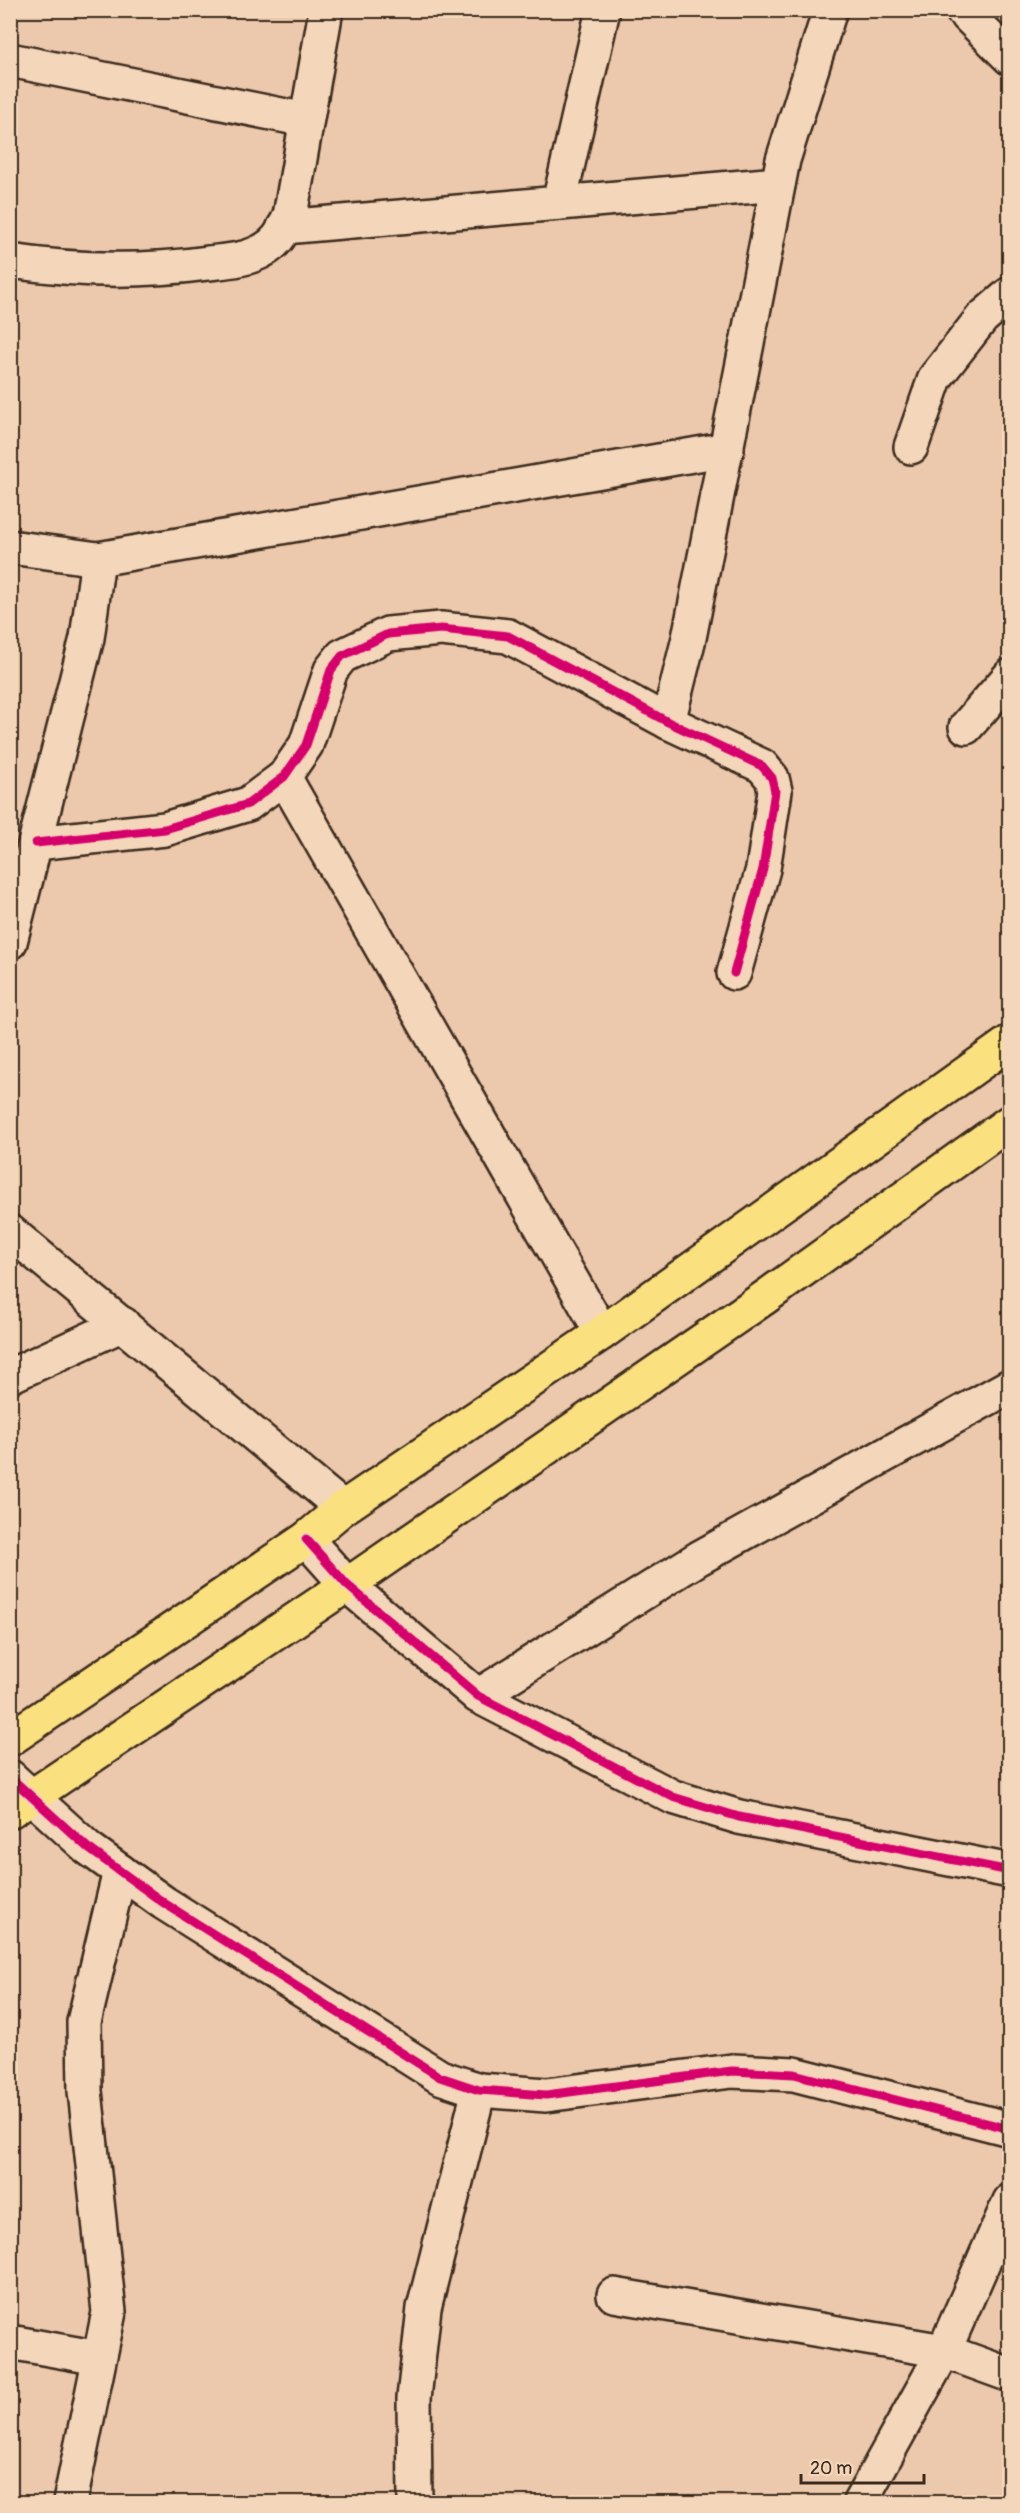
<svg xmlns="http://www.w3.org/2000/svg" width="1020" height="2513" font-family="Pangolin,sans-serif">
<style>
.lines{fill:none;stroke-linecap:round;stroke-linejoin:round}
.street-casing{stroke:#3b2a1e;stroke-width:38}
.primary-casing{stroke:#3b2a1e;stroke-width:38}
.street{stroke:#f4d6ba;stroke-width:33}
.primary{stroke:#fbe080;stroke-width:33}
.cycleway-casing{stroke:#f4d6ba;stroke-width:13}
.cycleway{stroke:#d6006c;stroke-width:9}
</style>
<rect width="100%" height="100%" fill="#ecc8ac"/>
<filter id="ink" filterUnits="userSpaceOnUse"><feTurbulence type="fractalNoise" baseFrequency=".0167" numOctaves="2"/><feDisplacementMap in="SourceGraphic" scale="12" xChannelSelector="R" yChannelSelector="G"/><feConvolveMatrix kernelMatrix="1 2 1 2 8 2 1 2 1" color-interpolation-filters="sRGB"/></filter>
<g filter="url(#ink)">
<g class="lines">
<g class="street-casing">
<g id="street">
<polyline points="962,10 1010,58"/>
<polyline points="10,60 306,120"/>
<polyline points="559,203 603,10"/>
<polyline points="284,227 778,184"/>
<path d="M10,261c66,10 133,11 198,2 18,-2 38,-3 54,-12 16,-8 21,-20 28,-35l36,-206"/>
<polyline points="911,447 935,378 982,318 1010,294"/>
<polyline points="10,547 98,559 727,449"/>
<polyline points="668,722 689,638 783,160 830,10"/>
<polyline points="966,727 1010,676"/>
<polyline points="284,777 602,1333"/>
<polyline points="36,843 165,829 248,804 284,777 306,745 331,670 342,656 388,634 441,629 508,636 668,722 762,766 772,778 775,791 763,869 734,973"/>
<polyline points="10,942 87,638 98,559"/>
<polyline points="10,1232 343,1508"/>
<polyline points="10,1376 123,1324"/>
<polyline points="306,1539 347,1585 478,1696 673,1797 739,1817 1010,1871"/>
<polyline points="478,1696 699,1558 1010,1386"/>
<polyline points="10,1777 88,1848 164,1903 440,2077 479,2090 546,2095 732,2071 794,2074 1010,2129"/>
<polyline points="614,2295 944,2351 1010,2375"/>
<polyline points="10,2342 99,2358"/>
<polyline points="70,2502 109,2312 85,2091 84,2022 120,1871"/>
<polyline points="415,2502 414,2398 424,2308 479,2090"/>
<polyline points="860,2502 944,2351 1010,2201"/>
</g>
</g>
<g class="primary-casing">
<g id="primary">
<polyline points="10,1739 306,1539 343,1508 602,1333 1010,1042"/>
<polyline points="10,1811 347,1585 764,1298 1010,1122"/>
</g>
</g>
<use href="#street" class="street"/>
<use href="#primary" class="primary"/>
<g class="cycleway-casing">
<g id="cycleway">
<polyline points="36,843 165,829 248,804 284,777 306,745 331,670 342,656 388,634 441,629 508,636 668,722 762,766 772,778 775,791 763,869 734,973"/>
<polyline points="306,1539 347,1585 478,1696 673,1797 739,1817 1010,1871"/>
<polyline points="10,1777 88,1848 164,1903 440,2077 479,2090 546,2095 732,2071 794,2074 1010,2129"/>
</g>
</g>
<use href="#cycleway" class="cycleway"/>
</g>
</g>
<rect width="1020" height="2513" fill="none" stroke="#f4d6ba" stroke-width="36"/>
<rect x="18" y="18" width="984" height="2477" fill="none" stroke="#3b2a1e" stroke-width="2" filter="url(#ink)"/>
<path d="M801 2474v9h123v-9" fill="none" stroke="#3b2a1e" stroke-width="3"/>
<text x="810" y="2474" font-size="18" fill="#3b2a1e" stroke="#f4d6ba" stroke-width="4.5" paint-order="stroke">20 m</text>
</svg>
